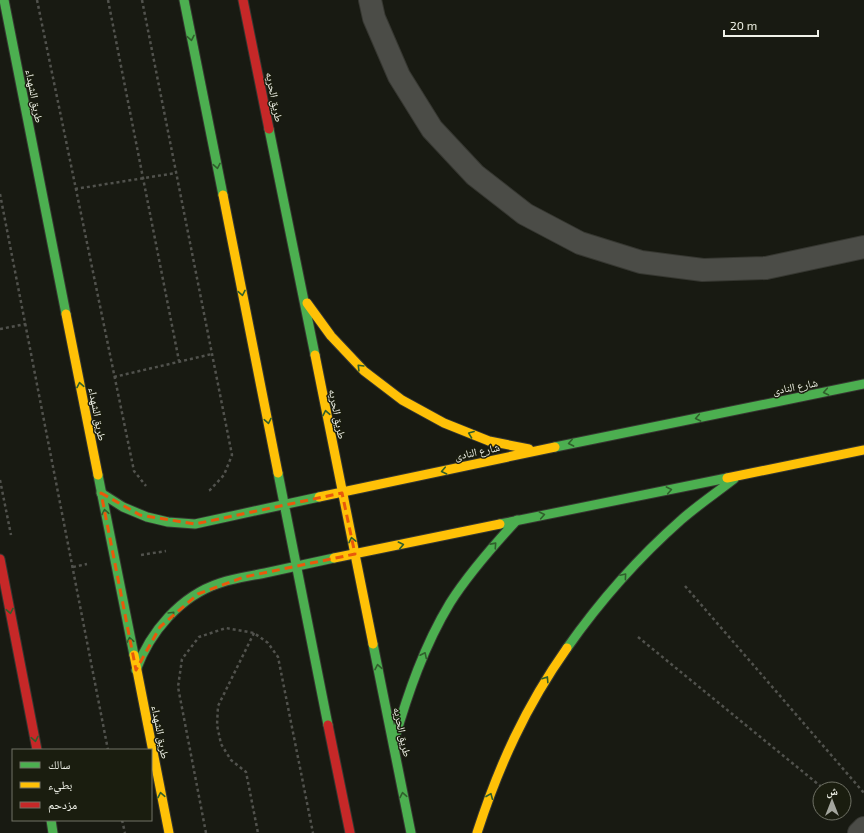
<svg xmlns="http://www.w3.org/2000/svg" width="864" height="833" font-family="'Exo 2','Noto Naskh Arabic',sans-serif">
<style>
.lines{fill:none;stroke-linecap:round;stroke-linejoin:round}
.street-casing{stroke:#363731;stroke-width:24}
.fast-casing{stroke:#363731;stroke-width:11}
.slow-casing{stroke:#363731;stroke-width:11}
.jam-casing{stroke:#363731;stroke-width:11}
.path{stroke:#51524d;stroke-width:2.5;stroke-dasharray:3 3;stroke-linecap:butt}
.street{stroke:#4b4c47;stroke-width:22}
.fast{stroke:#4caf50;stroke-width:9}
.slow{stroke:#ffc107;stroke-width:9}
.jam{stroke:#c62828;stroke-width:9}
.oneway{stroke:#305f2c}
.marked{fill:none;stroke:#e8590c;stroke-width:3;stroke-dasharray:8 5;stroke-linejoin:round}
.labels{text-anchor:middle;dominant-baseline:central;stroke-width:3;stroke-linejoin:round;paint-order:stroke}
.street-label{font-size:11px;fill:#f0f2e9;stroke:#1a1d0f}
</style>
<rect width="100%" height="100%" fill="#181a12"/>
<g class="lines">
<g class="street-casing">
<g id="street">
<polyline points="370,0 374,18 399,76 432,129 475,175 525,214 580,243 641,262 703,270 766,268 864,247"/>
<polyline points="859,833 864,828"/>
</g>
</g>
<g class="fast-casing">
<g id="fast">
<polyline points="4,0 66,314"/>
<polyline points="184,0 223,195"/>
<polyline points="269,129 315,355"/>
<polyline points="555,447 864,384"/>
<polyline points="278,473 328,725"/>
<polyline points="98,475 134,655"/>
<polyline points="101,493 123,507 147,517 168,522 195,524 319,497"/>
<polyline points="500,524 727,478"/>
<polyline points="373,644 411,833"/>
<path d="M567,648c33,-47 71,-90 114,-128 17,-15 35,-27 53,-41"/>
<path d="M136,670c14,-38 44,-74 84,-87 15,-5 30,-7 45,-10 23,-5 46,-10 69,-15"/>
<path d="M394,741c14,-48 30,-95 56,-138 19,-30 43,-57 67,-83"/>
<polyline points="51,820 53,833"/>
</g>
</g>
<g class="slow-casing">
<g id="slow">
<polyline points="223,195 278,473"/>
<polyline points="307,303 331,336 364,371 402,400 444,423 489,441 529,449"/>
<polyline points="66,314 98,475"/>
<polyline points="315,355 373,644"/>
<polyline points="727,478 864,450"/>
<polyline points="319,497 555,447"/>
<polyline points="334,558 500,524"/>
<polyline points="134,655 169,833"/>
<path d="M477,833c22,-68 49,-127 90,-185"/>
</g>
</g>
<g class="jam-casing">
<g id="jam">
<polyline points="243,0 269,129"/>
<polyline points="0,559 37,750"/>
<polyline points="328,725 350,833"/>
</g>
</g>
<g class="path">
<polyline points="37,0 134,471 146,486"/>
<polyline points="108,0 179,361"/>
<polyline points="142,0 232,455 224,475 210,490 207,491"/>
<polyline points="75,189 176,173"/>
<polyline points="0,194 108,750"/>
<polyline points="0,329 26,324"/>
<polyline points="114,377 212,354"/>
<polyline points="0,480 11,535"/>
<polyline points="141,555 166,551"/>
<polyline points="73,567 87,564"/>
<polyline points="685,586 864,793"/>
<polyline points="254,633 218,706 217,725 221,744 231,760 246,772 258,833"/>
<polyline points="638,637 824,789"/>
<polyline points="122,820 125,833"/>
<polyline points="206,833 178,687 182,659 199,637 226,628 254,633 268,643 278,657 313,833"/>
</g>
<use href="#street" class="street"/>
<use href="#fast" class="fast"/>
<use href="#slow" class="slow"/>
<use href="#jam" class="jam"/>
</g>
<defs><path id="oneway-chevron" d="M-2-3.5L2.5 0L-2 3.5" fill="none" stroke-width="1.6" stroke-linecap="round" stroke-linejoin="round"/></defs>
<g class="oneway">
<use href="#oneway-chevron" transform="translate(191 38) rotate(79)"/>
<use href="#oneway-chevron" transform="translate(217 166) rotate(79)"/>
<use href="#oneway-chevron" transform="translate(242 293) rotate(79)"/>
<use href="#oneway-chevron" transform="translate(360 367) rotate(-135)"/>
<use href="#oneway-chevron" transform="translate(80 385) rotate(-101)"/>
<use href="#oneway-chevron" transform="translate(826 392) rotate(169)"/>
<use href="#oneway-chevron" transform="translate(326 413) rotate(-101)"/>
<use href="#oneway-chevron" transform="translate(698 418) rotate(169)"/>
<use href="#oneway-chevron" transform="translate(268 421) rotate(79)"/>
<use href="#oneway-chevron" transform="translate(471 434) rotate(-159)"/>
<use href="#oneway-chevron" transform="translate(571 443) rotate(169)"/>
<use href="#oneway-chevron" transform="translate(444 471) rotate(168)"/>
<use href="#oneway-chevron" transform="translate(669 490) rotate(-11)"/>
<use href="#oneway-chevron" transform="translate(105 512) rotate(-101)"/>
<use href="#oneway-chevron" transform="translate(542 515) rotate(-11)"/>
<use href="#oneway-chevron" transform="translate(352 540) rotate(-102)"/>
<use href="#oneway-chevron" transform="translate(401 545) rotate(-12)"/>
<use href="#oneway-chevron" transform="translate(494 545) rotate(-48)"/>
<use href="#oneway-chevron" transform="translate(624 576) rotate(-50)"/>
<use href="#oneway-chevron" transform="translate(10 611) rotate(79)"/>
<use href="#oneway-chevron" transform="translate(172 614) rotate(-45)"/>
<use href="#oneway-chevron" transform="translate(130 640) rotate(-101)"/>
<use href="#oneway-chevron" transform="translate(424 655) rotate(-64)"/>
<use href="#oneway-chevron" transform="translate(378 667) rotate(-101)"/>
<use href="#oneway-chevron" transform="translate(546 679) rotate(-57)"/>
<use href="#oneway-chevron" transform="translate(35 739) rotate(79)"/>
<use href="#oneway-chevron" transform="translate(161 795) rotate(-101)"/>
<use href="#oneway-chevron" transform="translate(403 795) rotate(-101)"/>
<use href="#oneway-chevron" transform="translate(490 796) rotate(-68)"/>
</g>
<path class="marked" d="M101,493l39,22 55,9 147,-31 13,61 -111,23 -46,17 -38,33 -24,43z"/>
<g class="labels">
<g class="street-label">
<text transform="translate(35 96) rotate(79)">طريق الشهداء</text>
<text transform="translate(275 97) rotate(79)">طريق الحريه</text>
<text transform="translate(795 386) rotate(-11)">شارع النادى</text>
<text transform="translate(98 414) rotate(79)">طريق الشهداء</text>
<text transform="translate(338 414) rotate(79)">طريق الحريه</text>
<text transform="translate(477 451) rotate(-12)">شارع النادى</text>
<text transform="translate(161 732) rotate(79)">طريق الشهداء</text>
<text transform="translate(403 732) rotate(78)">طريق الحريه</text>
</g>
</g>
<rect x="12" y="749" width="140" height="72" fill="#1a1d0f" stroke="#707266"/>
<rect x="20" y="762" width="20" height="6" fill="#4caf50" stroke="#707266"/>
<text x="48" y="769" font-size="12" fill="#f0f2e9">سالك</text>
<rect x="20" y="782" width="20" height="6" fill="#ffc107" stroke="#707266"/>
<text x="48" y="789" font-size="12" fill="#f0f2e9">بطيء</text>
<rect x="20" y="802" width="20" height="6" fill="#c62828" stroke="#707266"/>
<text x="48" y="809" font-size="12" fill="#f0f2e9">مزدحم</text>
<g transform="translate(832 801)"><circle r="19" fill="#1a1d0f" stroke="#707266"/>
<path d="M0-3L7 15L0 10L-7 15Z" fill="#a4a69e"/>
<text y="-6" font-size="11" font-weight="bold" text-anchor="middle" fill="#f0f2e9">ش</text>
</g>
<path d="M724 30v6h94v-6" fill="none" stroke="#f0f2e9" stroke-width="2"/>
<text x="730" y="30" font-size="12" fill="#f0f2e9" stroke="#1a1d0f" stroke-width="3" paint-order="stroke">20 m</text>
</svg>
